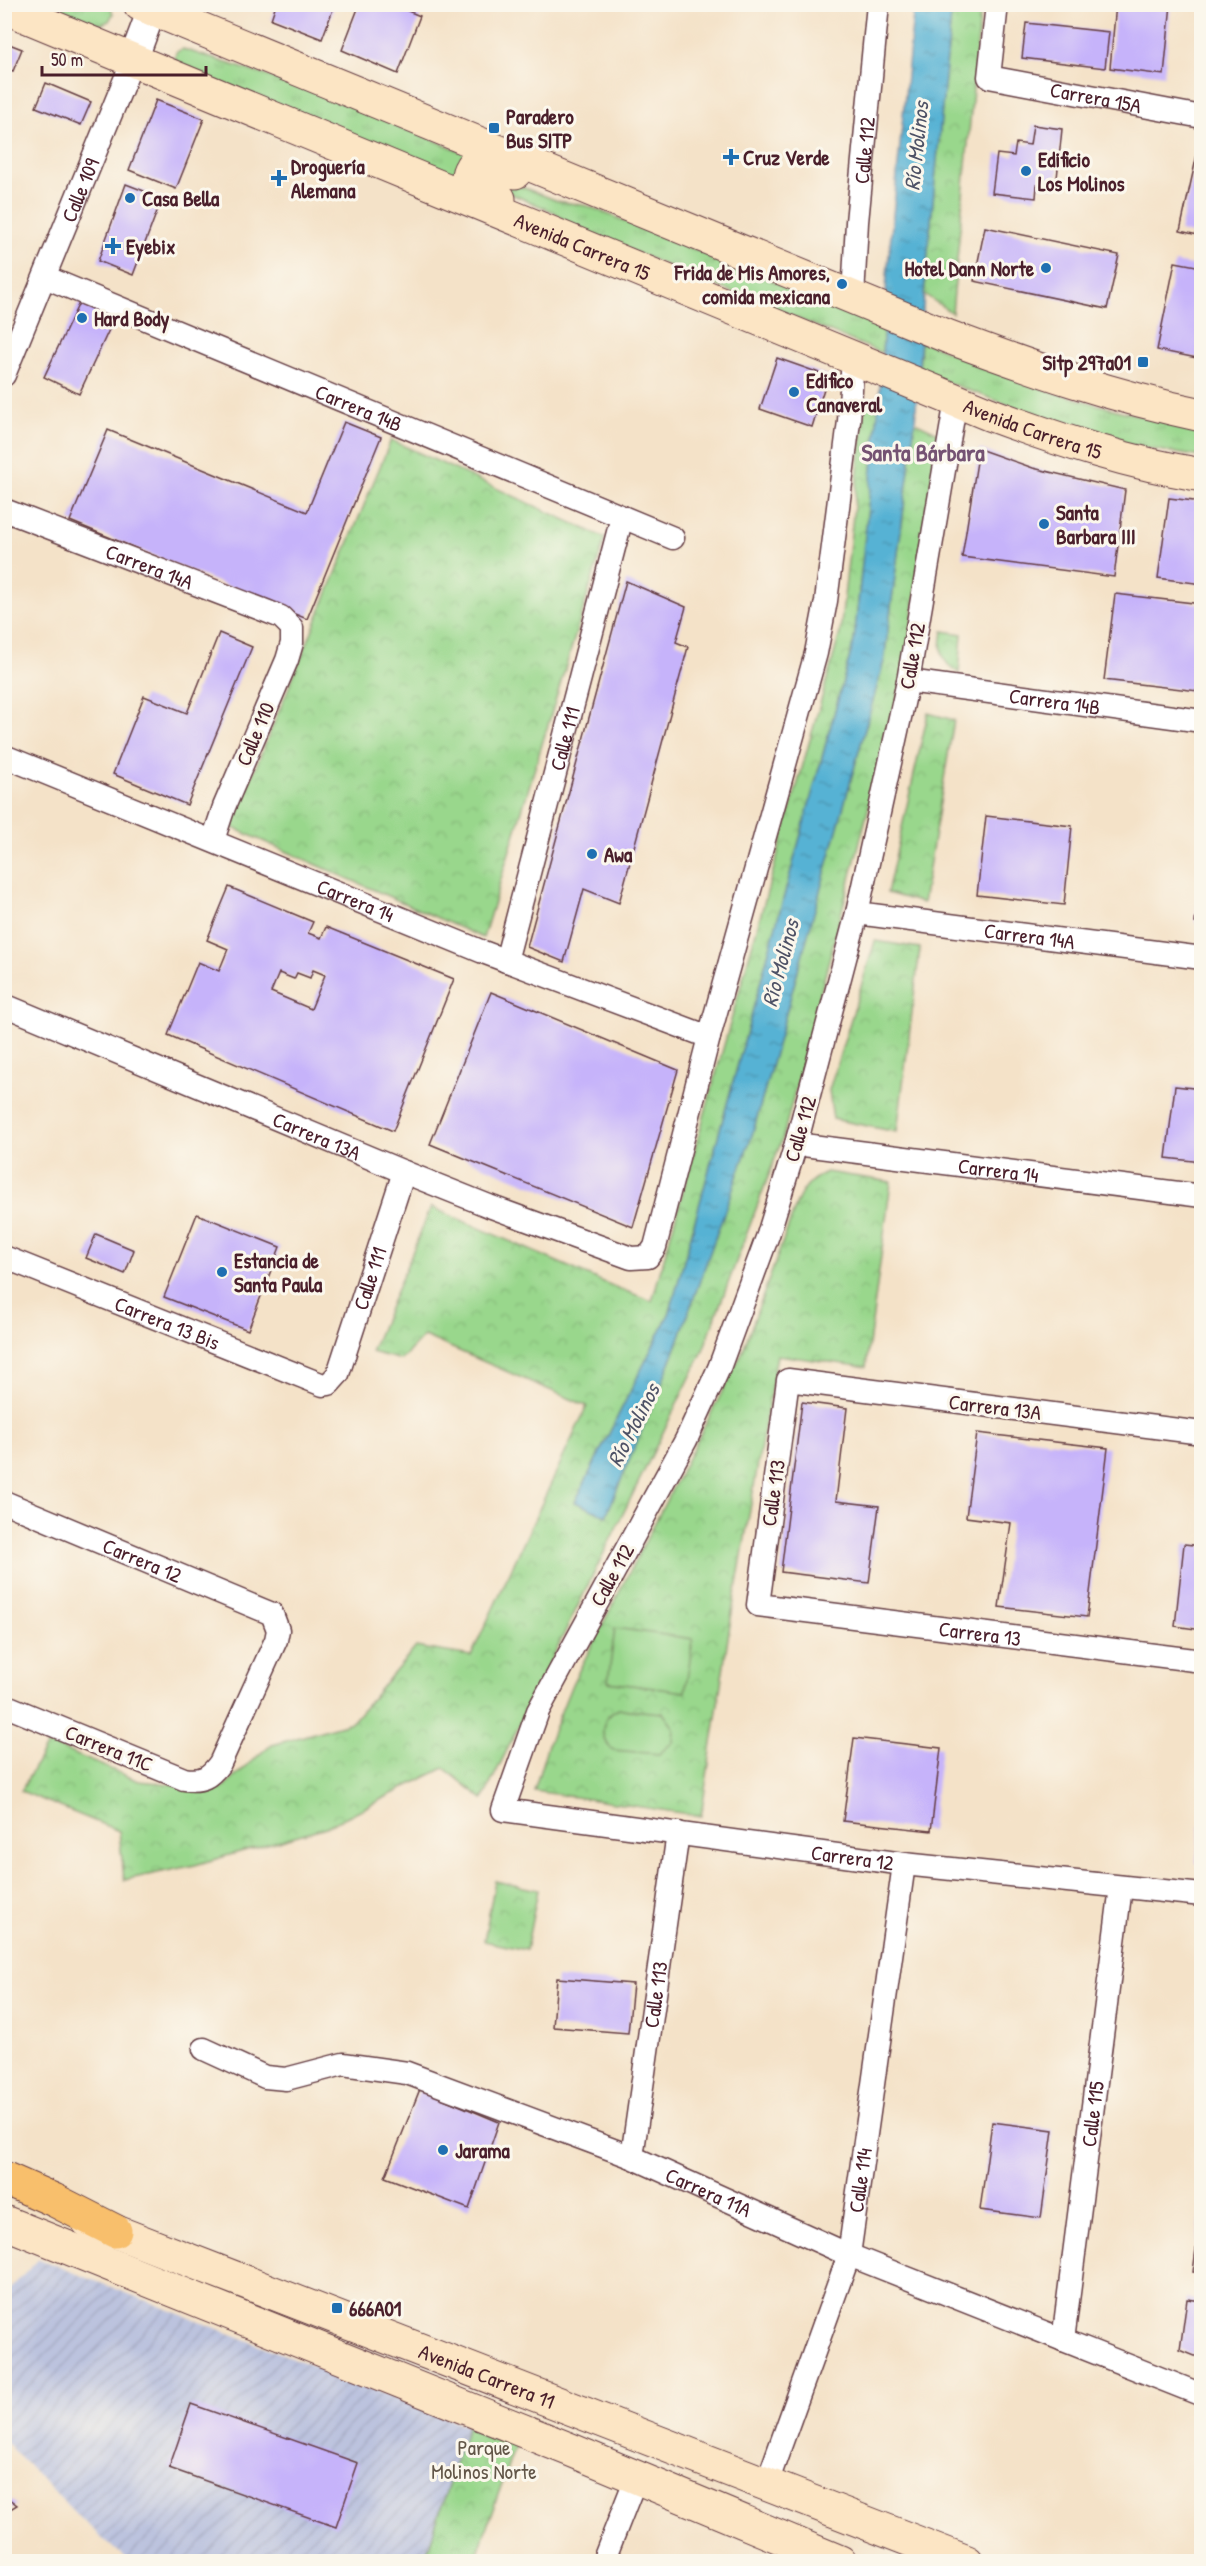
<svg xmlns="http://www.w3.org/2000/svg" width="1206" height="2566" font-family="'Patrick Hand',sans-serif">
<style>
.industrial{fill:url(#industrial-furrows)}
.grass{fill:url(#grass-tufts);stroke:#727b5c;stroke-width:1.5}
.park{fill:url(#park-crowns);stroke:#727b5c;stroke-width:1.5}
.garden{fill:#99d78c;stroke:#727b5c;stroke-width:1.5}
.water{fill:url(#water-ripples);stroke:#506880;stroke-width:1.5}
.building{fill:#c6b3fa;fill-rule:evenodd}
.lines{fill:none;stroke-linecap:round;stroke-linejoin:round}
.minor-casing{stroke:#643c43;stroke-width:25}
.tertiary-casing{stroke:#643c43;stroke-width:31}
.secondary-casing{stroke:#643c43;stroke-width:35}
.primary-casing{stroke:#643c43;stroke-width:35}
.minor{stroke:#fff;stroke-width:22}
.tertiary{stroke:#fff;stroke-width:28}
.secondary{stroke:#fce5c4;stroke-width:33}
.primary{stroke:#f8bf6c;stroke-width:33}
.poi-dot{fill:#1f6fb2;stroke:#fbf7ec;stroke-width:2}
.labels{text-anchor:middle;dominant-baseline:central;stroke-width:6;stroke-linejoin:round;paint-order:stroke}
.street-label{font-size:21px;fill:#4a1f2b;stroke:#fbf7ec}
.poi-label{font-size:21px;font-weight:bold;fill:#4a1f2b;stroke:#fbf7ec;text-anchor:start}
.park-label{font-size:21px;fill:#625648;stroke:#fbf7ec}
.water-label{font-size:22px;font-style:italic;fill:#4e5266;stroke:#fbf7ec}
.quarter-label{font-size:24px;font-weight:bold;fill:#755373;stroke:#fbf7ec}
</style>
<defs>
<pattern id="industrial-furrows" width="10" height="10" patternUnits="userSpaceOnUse" patternTransform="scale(1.5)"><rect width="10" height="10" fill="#bcc3de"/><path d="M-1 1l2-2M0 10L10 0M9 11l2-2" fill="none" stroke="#a3a7bf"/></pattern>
<pattern id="grass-tufts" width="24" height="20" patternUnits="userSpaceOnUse" patternTransform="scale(1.5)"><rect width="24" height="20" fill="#99d78c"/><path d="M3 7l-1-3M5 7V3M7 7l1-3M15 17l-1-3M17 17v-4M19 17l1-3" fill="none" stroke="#85b879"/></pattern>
<pattern id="park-crowns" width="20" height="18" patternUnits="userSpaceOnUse" patternTransform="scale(1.5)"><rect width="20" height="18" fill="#99d78c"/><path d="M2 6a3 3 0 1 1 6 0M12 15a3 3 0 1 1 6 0" fill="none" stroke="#85b879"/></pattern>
<pattern id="water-ripples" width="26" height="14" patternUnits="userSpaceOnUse" patternTransform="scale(1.5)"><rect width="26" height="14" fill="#56b2d4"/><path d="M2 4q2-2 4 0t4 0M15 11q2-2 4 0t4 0" fill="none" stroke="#4990ac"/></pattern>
</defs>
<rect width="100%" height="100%" fill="#fbf7ec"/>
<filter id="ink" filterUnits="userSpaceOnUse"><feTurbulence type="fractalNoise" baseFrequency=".0167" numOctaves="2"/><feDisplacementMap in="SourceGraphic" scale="12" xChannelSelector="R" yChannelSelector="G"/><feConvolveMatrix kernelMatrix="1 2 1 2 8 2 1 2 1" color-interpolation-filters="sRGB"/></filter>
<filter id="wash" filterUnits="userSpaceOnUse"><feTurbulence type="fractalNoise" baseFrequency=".008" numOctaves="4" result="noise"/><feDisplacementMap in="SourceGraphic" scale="24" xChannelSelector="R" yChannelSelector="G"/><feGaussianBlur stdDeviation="1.35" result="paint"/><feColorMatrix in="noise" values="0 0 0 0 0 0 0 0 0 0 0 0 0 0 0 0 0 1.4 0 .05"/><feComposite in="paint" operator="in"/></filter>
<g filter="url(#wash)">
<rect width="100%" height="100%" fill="#f4e2c8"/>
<polygon class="industrial" points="39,2259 467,2426 424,2561 129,2561 81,2519 5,2442 4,2295"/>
<g class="grass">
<polygon points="52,5 110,5 113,14 109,21 100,25"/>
<polygon points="183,49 314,91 468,154 455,179 181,68 175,59 176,52"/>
<polygon points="498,178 558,201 588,206 884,326 882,353 573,227 554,212 495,187"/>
<polygon points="921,341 1046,390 1120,411 1201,428 1201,457 1109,442 919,372"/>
</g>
<g class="park">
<polygon points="952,5 981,5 952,313 924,294"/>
<polygon points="866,398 879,402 854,641 670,1312 575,1502 606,1516 674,1353 753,1132 884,661 915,422 938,433 906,664 783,1137 702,1353 483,1799 444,1768 326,1827 195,1865 124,1880 119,1831 21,1791 48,1743 139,1781 221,1789 269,1746 352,1722 416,1647 471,1656 587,1406 424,1336 401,1360 371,1352 431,1207 615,1287 652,1301 840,633"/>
<polygon points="391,440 605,538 483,938 231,827"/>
<path d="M943,631l19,3 -3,39c-18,-10 -20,-23 -16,-42z"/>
<polygon points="928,713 954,720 923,903 887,893"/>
<polygon points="875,941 920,948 897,1132 833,1119 829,1090"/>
<path d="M827,1172l64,10 -25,185 -89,-12 -46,263 -30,198 -167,-25 14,-47 24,-60 170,-331 56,-153c7,-15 14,-21 29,-28z"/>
<polygon points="495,1881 538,1890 526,1950 484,1941"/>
<polygon points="467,2426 516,2443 475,2561 424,2562"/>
</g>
<g class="garden">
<polygon points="615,1628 693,1639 685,1692 608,1682"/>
<path d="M618,1709l45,4 11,15 -1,14 -14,12 -46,-4c-16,-13 -12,-32 5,-41z"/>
</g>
<polygon class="water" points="914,5 952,5 924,294 915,422 884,661 753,1132 674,1353 606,1516 575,1502 670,1312 854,641 879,402 887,275"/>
<g id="blocks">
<g class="building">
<polygon points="276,4 335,4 322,39 271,19"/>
<polygon points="367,4 391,4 420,16 398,74 342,50 359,6 366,8"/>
<polygon points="1116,4 1171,4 1164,75 1110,68"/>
<polygon points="1026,23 1109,32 1105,68 1022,58"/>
<polygon points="4,42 22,49 13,71 4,68"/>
<polygon points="46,83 91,102 81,125 36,107"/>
<polygon points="156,100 204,119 176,189 129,170"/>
<polygon points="1033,125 1062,129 1056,188 1037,185 1036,198 992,193 997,154 1014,156 1016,143 1030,145"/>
<polygon points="1198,150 1202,151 1202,236 1180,231"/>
<polygon points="126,184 162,198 133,275 98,261"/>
<polygon points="985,227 1119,255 1107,309 974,281"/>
<polygon points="1175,262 1202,267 1202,359 1157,350"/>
<polygon points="79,303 114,319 79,394 44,377"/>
<polygon points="777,358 828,376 812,427 760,409"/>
<polygon points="344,422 381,437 307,619 70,521 108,430 307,512"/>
<polygon points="979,449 1033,468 1125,490 1114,577 962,557"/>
<polygon points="1169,498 1202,502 1202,584 1158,578"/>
<polygon points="626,581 686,607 676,642 688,647 619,903 584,889 564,962 527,947"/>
<polygon points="1115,594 1202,604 1202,662 1198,691 1104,680"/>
<polygon points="219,633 252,647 187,805 113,774 144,696 187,713"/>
<polygon points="986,816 1072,826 1064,905 977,895"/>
<polygon points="1200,877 1202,877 1202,924 1195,923"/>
<path d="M229,887l84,35 -5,11 13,5 5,-11 128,52 -61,152 -225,-96 30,-73 21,9 9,-22 -21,-9zM313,970l12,5 -14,34 -40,-17 8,-19 15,6 3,-6 13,5z"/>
<polygon points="491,992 678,1070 633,1227 430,1144"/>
<polygon points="1175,1086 1202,1089 1202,1162 1166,1158"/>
<polygon points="197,1214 280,1247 248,1330 164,1297"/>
<polygon points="96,1234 134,1250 125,1274 86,1258"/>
<polygon points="802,1402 847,1408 836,1501 879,1506 869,1583 781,1572"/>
<polygon points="977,1433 1108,1448 1087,1617 999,1607 1011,1523 966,1517"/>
<polygon points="1184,1544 1202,1546 1202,1630 1175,1626"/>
<polygon points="854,1738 941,1748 931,1831 843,1821"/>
<polygon points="1200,1826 1202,1826 1202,1865 1196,1864"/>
<polygon points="557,1978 633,1984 628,2033 553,2027"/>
<polygon points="420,2089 499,2122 469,2209 385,2177"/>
<polygon points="992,2122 1053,2130 1041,2218 980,2210"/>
<polygon points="1200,2218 1202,2218 1202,2273 1193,2272"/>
<polygon points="1187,2299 1202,2301 1202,2359 1180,2350"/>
<polygon points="191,2404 358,2463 336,2527 169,2468"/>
<polygon points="4,2495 17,2505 4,2513"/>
</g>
</g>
</g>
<g filter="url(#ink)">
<use href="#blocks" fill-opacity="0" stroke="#643c43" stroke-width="1.5"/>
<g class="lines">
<g class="minor-casing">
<g id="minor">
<path id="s1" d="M997,4l-8,73 213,40"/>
<path id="s2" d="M45,277l628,261"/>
<path id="s3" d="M853,297l4,-75 21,-218"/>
<path id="s4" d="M4,375l129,-315"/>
<path id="s5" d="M956,400l-48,281 -51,232 -61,231 -28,91 -49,133 -33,72 -148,271 -35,99 401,54 298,31"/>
<path id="s6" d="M4,510l262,101 15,6 11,11v15l-5,17 -63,147 -11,33"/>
<path id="s7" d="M908,681l294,40"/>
<path id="s8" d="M4,756l479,196 226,85"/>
<path id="s9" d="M857,913l345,45"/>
<path id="s10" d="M506,961l116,-444"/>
<path id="s11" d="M4,1005l400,167 85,34 142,52 17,-1 7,-10 54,-210 107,-384 10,-52 23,-180 4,-64"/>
<path id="s12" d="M796,1144l406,52"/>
<path id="s13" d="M4,1257l319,128 6,-1 9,-10 66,-202"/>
<path id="s14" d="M1202,1433l-414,-53 -30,225 444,56"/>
<path id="s15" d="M4,1502l268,112 6,16 -2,10 -56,123c-10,14 -18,19 -36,16l-180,-74"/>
<path id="s16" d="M204,2049l61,28 21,2 57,-15 64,9 225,84 217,98 353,140"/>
<path id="s17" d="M632,2157l46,-324"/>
<path id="s18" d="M1063,2340l58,-453"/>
<path id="s19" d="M767,2483l82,-228 55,-391"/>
<polyline points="603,2562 636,2478"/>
</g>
</g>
<g class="tertiary-casing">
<polyline id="tertiary" points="133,60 154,4"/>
</g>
<g class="secondary-casing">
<g id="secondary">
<path d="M140,4l809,333c83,31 165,60 253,78"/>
<path id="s20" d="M4,7l985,407c70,26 139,49 213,61"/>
<path d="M499,199c-12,-5 -40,-12 -28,-31 2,-4 7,-7 12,-7 9,-1 23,7 32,11"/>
<path id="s21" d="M88,2221l879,341"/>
<polyline points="4,2222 571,2450 840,2562"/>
</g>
</g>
<g class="primary-casing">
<polyline id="primary" points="4,2178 54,2200 115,2231"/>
</g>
<use href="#minor" class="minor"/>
<use href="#tertiary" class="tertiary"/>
<use href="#secondary" class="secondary"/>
<use href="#primary" class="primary"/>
</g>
</g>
<g class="poi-dot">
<rect x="488" y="122" width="12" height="12" rx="3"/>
<path d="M728 148h6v6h6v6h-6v6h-6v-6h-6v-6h6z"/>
<circle cx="1026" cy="171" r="6"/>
<path d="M276 169h6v6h6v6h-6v6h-6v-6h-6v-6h6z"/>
<circle cx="130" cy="198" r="6"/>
<path d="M110 237h6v6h6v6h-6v6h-6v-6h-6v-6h6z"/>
<circle cx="1046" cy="268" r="6"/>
<circle cx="842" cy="284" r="6"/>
<circle cx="82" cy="318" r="6"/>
<rect x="1137" y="356" width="12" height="12" rx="3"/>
<circle cx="794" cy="392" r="6"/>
<circle cx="1044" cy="524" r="6"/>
<circle cx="592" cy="854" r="6"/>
<circle cx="222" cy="1272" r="6"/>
<circle cx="443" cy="2150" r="6"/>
<rect x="331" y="2302" width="12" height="12" rx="3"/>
</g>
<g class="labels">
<g class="street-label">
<text stroke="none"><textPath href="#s1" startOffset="182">Carrera 15A</textPath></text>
<text stroke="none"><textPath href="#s3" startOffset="147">Calle 112</textPath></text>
<text stroke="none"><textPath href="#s4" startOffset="200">Calle 109</textPath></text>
<text stroke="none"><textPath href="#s20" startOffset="626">Avenida Carrera 15</textPath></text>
<text stroke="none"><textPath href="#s2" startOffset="340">Carrera 14B</textPath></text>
<text stroke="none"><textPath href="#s20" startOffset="1112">Avenida Carrera 15</textPath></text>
<text stroke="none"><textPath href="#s6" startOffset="156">Carrera 14A</textPath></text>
<text transform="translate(912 656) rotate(-80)">Calle 112</text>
<text stroke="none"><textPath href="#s7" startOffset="148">Carrera 14B</textPath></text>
<text transform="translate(255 734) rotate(-67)">Calle 110</text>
<text stroke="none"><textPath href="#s10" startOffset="230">Calle 111</textPath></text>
<text stroke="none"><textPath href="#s8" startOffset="380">Carrera 14</textPath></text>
<text stroke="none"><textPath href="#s9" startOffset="174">Carrera 14A</textPath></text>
<text transform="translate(800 1129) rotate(-74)">Calle 112</text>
<text stroke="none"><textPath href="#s11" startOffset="339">Carrera 13A</textPath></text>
<text stroke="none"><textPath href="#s12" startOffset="204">Carrera 14</textPath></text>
<text stroke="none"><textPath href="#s13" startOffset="464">Calle 111</textPath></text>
<text stroke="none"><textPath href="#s13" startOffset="176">Carrera 13 Bis</textPath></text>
<text transform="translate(995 1407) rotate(7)">Carrera 13A</text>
<text transform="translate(773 1493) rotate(-82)">Calle 113</text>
<text stroke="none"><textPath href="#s15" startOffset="150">Carrera 12</textPath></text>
<text transform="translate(612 1575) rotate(-61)">Calle 112</text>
<text stroke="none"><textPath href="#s14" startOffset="868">Carrera 13</textPath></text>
<text transform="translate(109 1748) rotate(22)">Carrera 11C</text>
<text stroke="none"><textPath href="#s5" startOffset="1844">Carrera 12</textPath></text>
<text stroke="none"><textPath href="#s17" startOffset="164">Calle 113</textPath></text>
<text stroke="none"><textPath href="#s18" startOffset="228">Calle 115</textPath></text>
<text stroke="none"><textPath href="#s19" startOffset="318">Calle 114</textPath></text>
<text stroke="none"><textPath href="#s16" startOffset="536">Carrera 11A</textPath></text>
<text stroke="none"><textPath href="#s21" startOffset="428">Avenida Carrera 11</textPath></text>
</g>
<g class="poi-label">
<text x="506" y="116">Paradero<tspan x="506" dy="24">Bus SITP</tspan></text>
<text x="743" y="157">Cruz Verde</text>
<text x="1038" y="159">Edificio<tspan x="1038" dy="24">Los Molinos</tspan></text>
<text x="291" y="166">Droguería<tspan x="291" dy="24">Alemana</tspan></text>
<text x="142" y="198">Casa Bella</text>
<text x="126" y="246">Eyebix</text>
<text x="1034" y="268" text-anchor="end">Hotel Dann Norte</text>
<text x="830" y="272" text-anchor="end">Frida de Mis Amores,<tspan x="830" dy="24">comida mexicana</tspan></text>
<text x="94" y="318">Hard Body</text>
<text x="1131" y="362" text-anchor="end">Sitp 297a01</text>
<text x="806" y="380">Edifico<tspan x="806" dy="24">Canaveral</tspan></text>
<text x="1056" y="512">Santa<tspan x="1056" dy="24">Barbara III</tspan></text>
<text x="604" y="854">Awa</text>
<text x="234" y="1260">Estancia de<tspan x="234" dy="24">Santa Paula</tspan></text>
<text x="455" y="2150">Jarama</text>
<text x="349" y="2308">666A01</text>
</g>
<g class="park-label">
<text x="484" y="2447">Parque<tspan x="484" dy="24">Molinos Norte</tspan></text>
</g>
<g class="water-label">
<text transform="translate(916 146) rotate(-84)">Río Molinos</text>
<text transform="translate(780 963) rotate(-75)">Río Molinos</text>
<text transform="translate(633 1425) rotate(-63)">Río Molinos</text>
</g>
<g class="quarter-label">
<text x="923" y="452">Santa Bárbara</text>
</g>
</g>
<rect width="1206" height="2566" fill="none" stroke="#fbf7ec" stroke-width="24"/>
<path d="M42 66v9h164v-9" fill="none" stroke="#4a1f2b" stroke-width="3"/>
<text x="51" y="66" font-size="18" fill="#4a1f2b" stroke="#fbf7ec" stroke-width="4.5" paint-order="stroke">50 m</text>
</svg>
